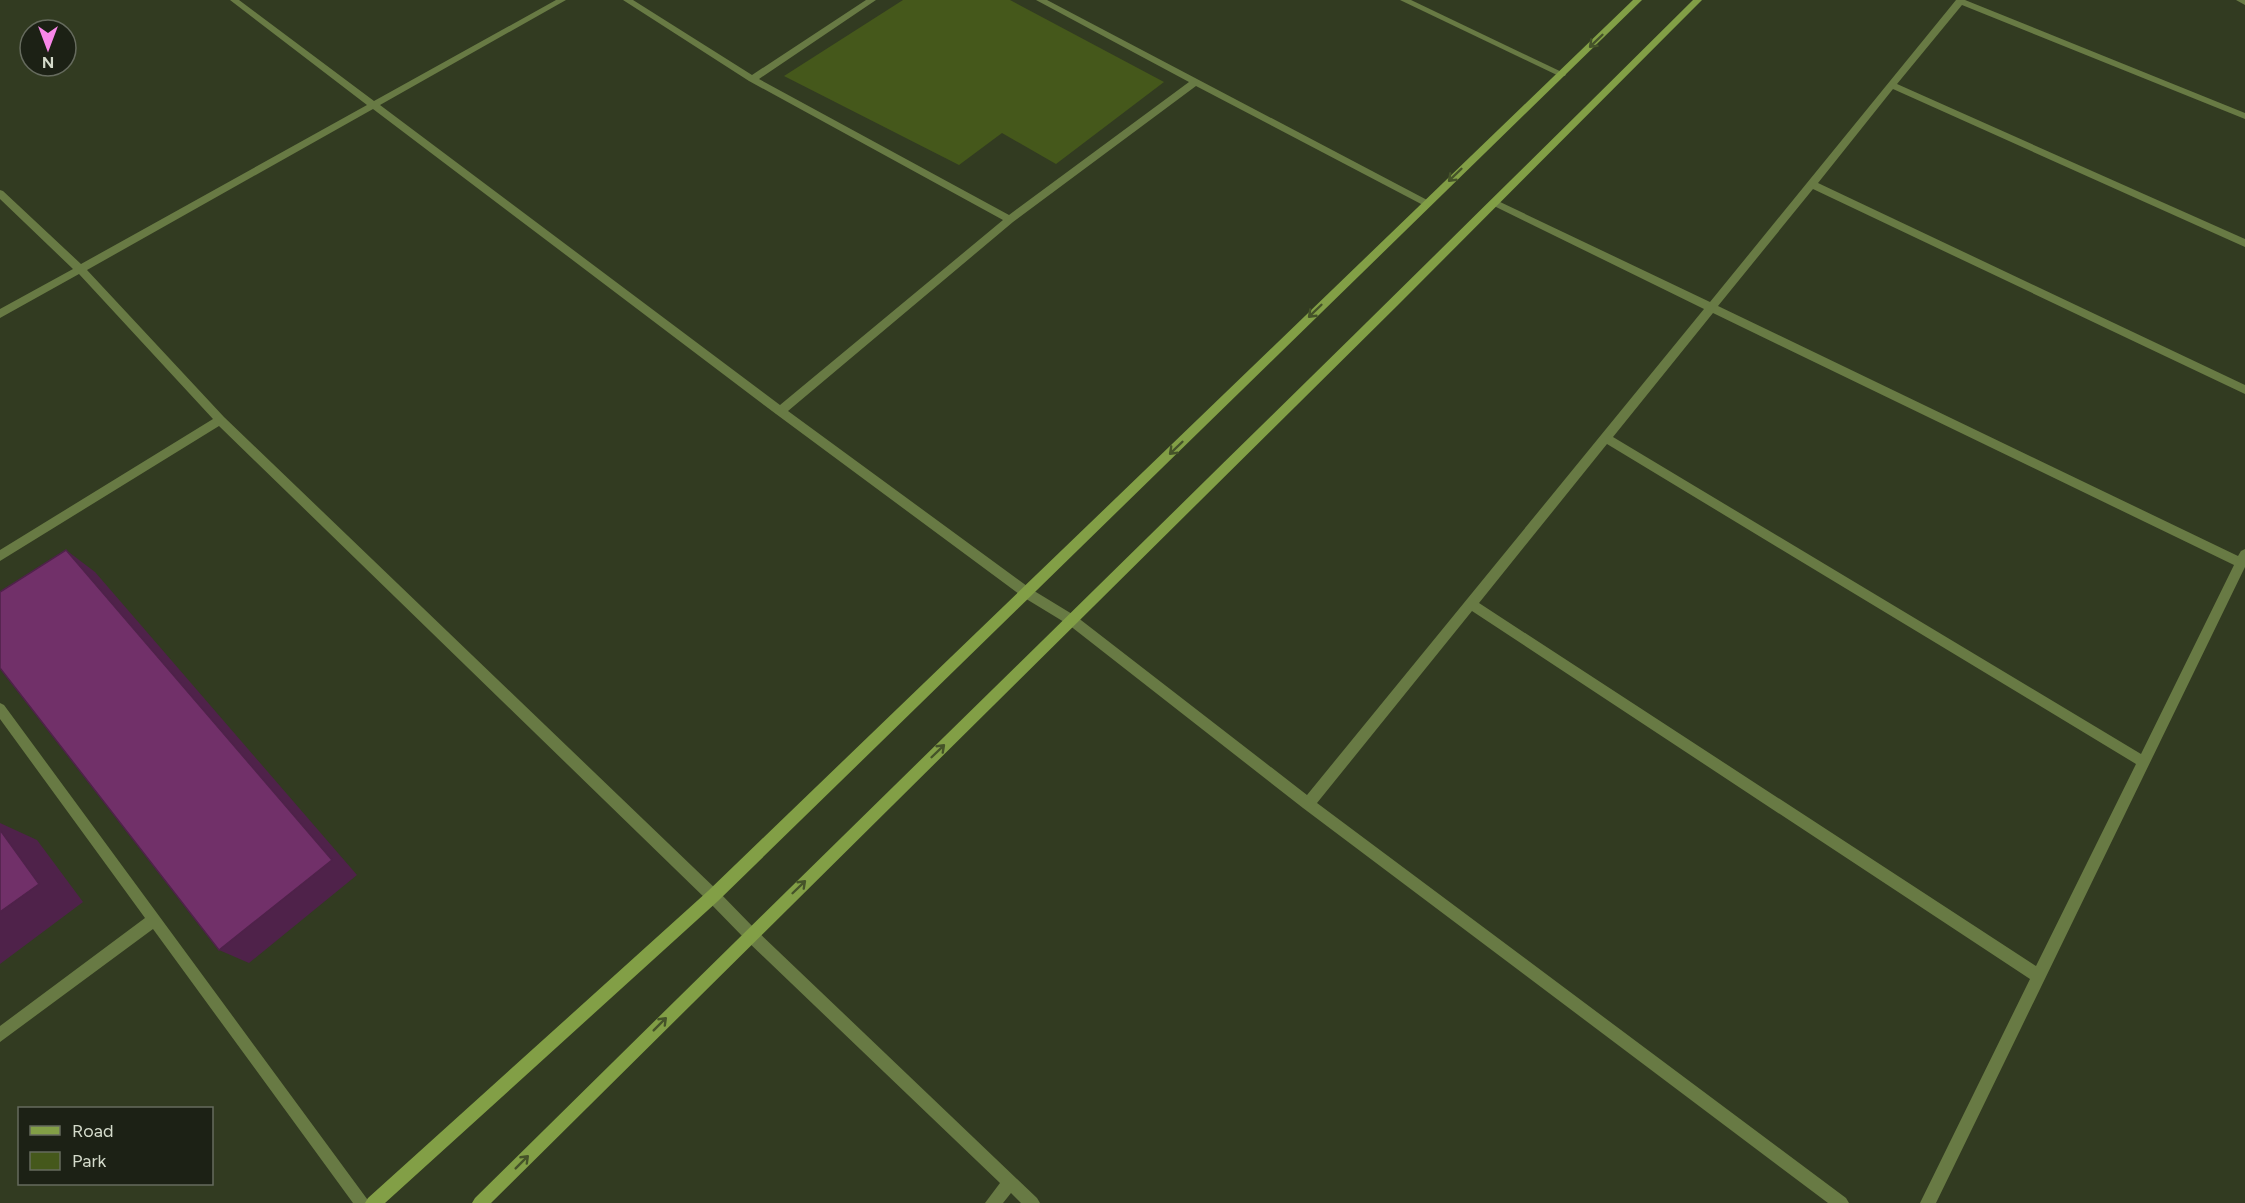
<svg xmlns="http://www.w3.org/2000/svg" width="2245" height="1203" font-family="Figtree,sans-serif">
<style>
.green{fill:#45581b}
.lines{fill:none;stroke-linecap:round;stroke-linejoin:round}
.street{fill:#687a44;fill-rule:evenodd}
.secondary{fill:#829f46;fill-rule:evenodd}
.shaded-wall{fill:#4f224a}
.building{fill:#713069;stroke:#4f224a;stroke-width:1.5}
.oneway{stroke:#455329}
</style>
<rect width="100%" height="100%" fill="#323b21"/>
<polygon class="green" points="903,0 1010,0 1164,82 1056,164 1002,133 959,165 784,76"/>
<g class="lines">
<g class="street">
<path d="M230,0h9l135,101 182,-101h10l-186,105 400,300 223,-185 -254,-139 -126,-81h10l119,75 114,-75h10l-117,79 250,136 180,-133 -153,-82h11l382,201v4h-6l-227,-119 -183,136 -225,189 243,178 46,28 230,178 397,-486 -212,-104v-4h6l212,101 246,-302h9l280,113v6l-283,-114 -65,79 348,155v8l-352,-158 -75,94 427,202v9l-432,-205 -95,117 520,250 3,-5 4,-2v18l-309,636h-16l110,-224 -558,-368 -155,192 529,395 3,5h-21l-525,-395 -234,-183 -46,-28 -247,-183 -403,-305 -286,161 137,147 494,474 37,38 282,269 3,5h-19l-10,-10 -8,10h-18l15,-20 -255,-244 -37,-38 -489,-475 -219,135v-11l213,-131 -134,-145 -79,44v-9l73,-40 -73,-70v-9l3,1 78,73 286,-159zM1713,313l521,252 -93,189 -528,-317zM1607,444l529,320 -100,202 -557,-363z"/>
<polygon points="1400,0 1411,0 1566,74 1565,76 1559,76"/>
<polygon points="2236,0 2245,0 2245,5"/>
<polygon points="0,703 4,705 370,1203 353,1203 153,929 0,1042 0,1026 145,918 0,719"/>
</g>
<g class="secondary">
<polygon points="1633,0 1642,0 718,901 385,1203 365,1203 368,1198 708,891"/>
<path d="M1693,0h9l-304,305 -907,898h-19l3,-5c405,-400 814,-797 1218,-1198z"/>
</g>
</g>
<g class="shaded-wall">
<polygon points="66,550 95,572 357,875 249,963 219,950"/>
<polygon points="0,823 37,840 83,902 0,964"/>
</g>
<g class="building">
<polygon points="66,550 332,860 219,950 0,668 0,592"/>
<polygon points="0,830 39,884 0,912"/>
</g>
<defs><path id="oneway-shaft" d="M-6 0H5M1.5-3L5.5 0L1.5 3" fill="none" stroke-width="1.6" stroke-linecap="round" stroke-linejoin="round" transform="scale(1.5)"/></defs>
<g class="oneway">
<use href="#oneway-shaft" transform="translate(1596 41) rotate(136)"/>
<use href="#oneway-shaft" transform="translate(1455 175) rotate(136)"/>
<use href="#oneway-shaft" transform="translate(1315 311) rotate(136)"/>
<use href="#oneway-shaft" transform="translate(1176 448) rotate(136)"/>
<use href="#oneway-shaft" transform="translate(938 751) rotate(-44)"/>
<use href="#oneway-shaft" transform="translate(799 887) rotate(-44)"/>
<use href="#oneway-shaft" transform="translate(660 1024) rotate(-45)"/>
<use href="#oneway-shaft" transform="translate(522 1162) rotate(-45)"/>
</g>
<rect x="18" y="1107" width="195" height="78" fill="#1c2115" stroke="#666b5e" stroke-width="1.5"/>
<rect x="30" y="1126" width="30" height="9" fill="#829f46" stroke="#666b5e" stroke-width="1.5"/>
<text x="72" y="1137" font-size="18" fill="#d4dbcb">Road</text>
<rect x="30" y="1152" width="30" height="18" fill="#45581b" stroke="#666b5e" stroke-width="1.5"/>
<text x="72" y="1167" font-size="18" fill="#d4dbcb">Park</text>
<g transform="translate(48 48) rotate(180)"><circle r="28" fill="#1c2115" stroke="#666b5e" stroke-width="1.5"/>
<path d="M0-4.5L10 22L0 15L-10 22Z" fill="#f987e9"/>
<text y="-9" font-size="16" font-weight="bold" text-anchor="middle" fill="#d4dbcb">N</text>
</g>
</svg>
